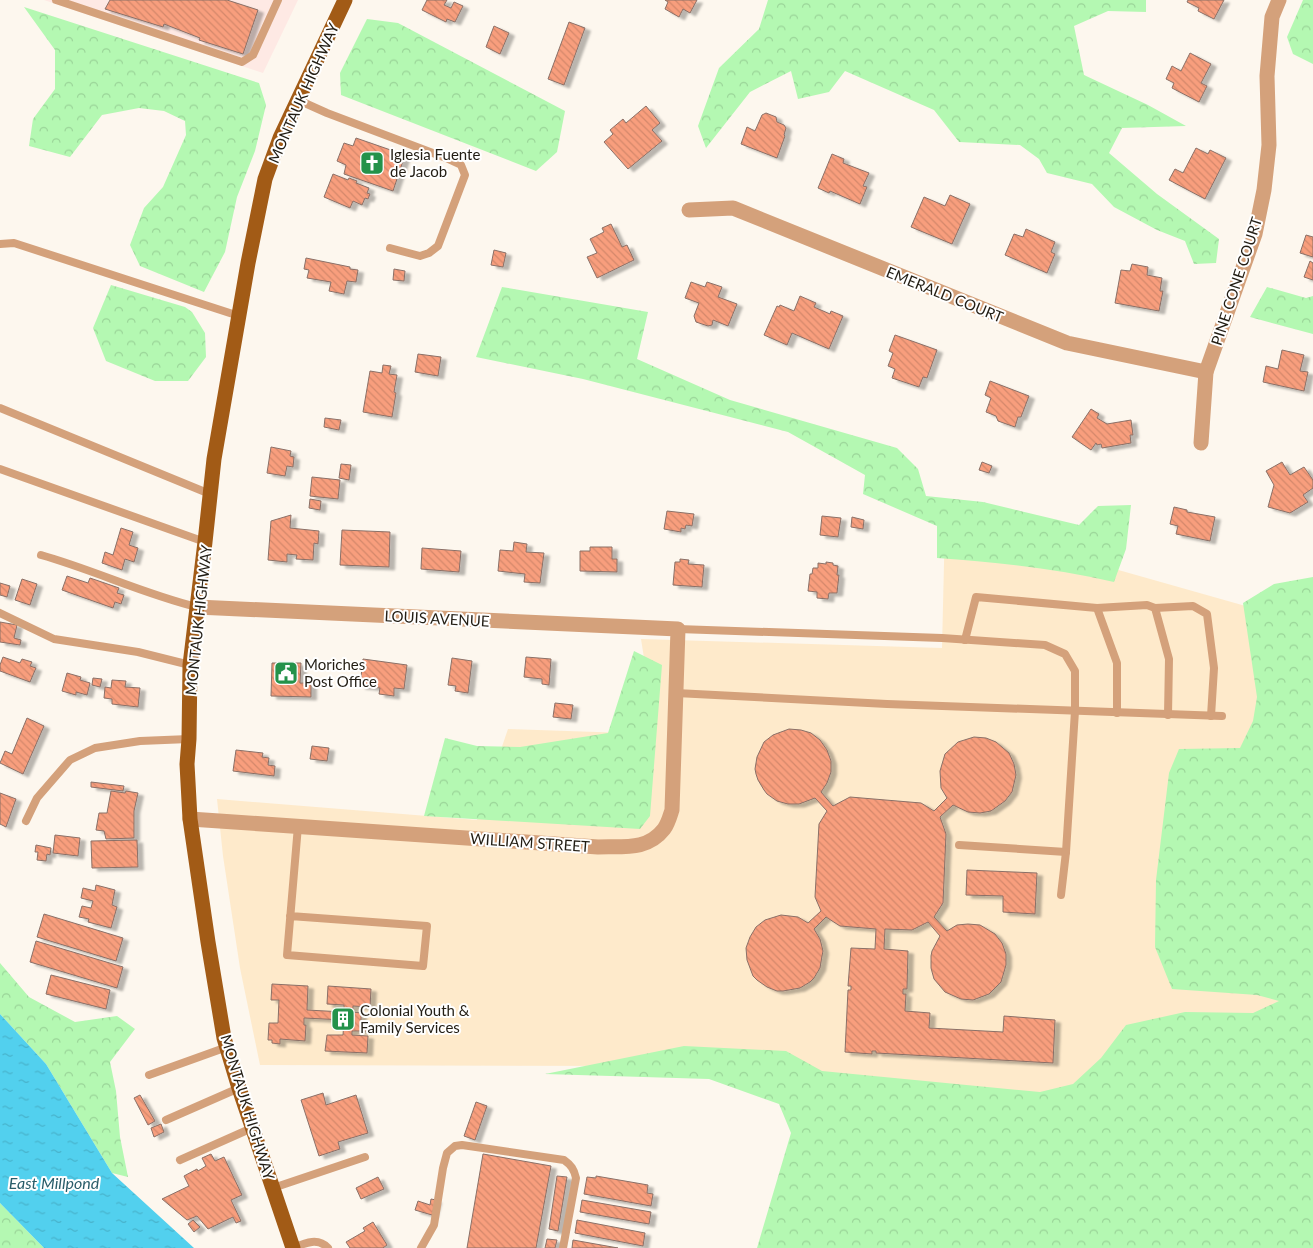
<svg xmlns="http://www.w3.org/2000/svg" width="1313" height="1248" font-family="Lato,sans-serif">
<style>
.commercial{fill:#fee9e4}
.built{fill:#feeacb}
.forest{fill:url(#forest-crowns)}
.water{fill:url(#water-ripples)}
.building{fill:url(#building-back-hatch);stroke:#8a7067;filter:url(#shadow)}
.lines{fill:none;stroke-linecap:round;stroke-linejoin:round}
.lane{stroke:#d4a17b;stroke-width:8}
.street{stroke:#d4a17b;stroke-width:15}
.primary{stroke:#a25b16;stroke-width:15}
.labels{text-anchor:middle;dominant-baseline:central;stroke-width:4;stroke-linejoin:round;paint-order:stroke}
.street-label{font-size:15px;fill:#221d14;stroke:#fff}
.poi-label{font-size:15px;fill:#221d14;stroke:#fff;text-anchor:start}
.water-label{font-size:16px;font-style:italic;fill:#295d6a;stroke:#fff}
</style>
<defs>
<pattern id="forest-crowns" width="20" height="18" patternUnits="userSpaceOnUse" patternTransform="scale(1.25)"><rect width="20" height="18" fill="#b4f8b2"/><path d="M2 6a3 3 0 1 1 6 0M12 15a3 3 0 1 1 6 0" fill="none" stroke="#9ad498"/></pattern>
<pattern id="water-ripples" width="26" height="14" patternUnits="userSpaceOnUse" patternTransform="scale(1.25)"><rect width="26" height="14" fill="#52d0ee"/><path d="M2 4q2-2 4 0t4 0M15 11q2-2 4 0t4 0" fill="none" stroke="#47b2cb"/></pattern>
<pattern id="building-back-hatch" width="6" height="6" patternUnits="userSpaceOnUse" patternTransform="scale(1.25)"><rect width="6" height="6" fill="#f89e7d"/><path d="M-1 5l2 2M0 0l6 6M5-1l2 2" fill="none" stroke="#d4886b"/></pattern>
<filter id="shadow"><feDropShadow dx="5.5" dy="3" stdDeviation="1" flood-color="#0004"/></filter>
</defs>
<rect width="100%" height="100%" fill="#fdf7ee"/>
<polygon class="commercial" points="44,0 298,0 263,73"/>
<polygon class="built" points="945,521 1313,625 1313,1117 639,1066 260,1065 240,968 223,856 217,799 477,820 508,729 656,734 641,639 942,648"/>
<g class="forest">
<polygon points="768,0 1146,0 1146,12 1108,11 1074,26 1084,75 1148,105 1186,126 1122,128 1109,153 1157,194 1219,239 1216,263 1194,264 1185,241 1157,230 1114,207 1092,184 1047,173 1039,159 1020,145 959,142 934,110 845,71 829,92 798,99 791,71 750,92 706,148 698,126 719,68 759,29"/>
<polygon points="1303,0 1313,0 1313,64 1293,54 1287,37"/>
<polygon points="24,7 259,83 266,105 255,151 237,197 225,252 204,292 140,266 130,245 144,208 163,187 186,135 185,121 164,111 139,108 102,115 70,157 29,146 33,119 55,89 55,50"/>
<polygon points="367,19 398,23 565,111 557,152 536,171 341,95 340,73"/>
<polygon points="111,285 185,307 192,312 205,333 206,357 188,381 155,381 106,361 93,328"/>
<path d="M502,287l146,25 -11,47 93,41 167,48 21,21 8,27 57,6 96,23 19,-19 33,-1 -5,44 -12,33c-58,-13 -118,-20 -177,-24v-32l-74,-32 2,-19 -77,-43 -205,-53 -107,-22z"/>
<polygon points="1267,287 1306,298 1313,296 1313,334 1250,317"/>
<polygon points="1313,577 1313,1248 757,1248 791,1133 779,1104 709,1079 545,1074 684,1046 786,1051 822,1071 1040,1092 1073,1084 1101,1058 1126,1025 1185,1012 1253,1013 1279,1001 1257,995 1172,989 1155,947 1156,880 1169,773 1179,749 1240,748 1253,721 1257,697 1243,603 1274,584"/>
<polygon points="634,651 662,665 650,816 640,829 424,816 445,738 477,746 520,747 608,733"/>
<polygon points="0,963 29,997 75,1022 117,1016 135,1029 110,1062 116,1091 120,1137 128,1177 112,1173 46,1064 0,1014"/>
<polygon points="0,1203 44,1248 0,1248"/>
</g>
<polygon class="water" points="0,1014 46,1064 112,1173 194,1248 44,1248 0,1203"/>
<g class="building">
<polygon points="110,0 227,0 258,10 243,54 199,40 200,38 164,24 163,27 105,9"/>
<polygon points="427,0 447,0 444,5 451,8 454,2 463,6 455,22 447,19 446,22 422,10"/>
<polygon points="665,0 697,0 690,13 683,9 679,17 665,9 668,2"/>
<polygon points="1188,0 1224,0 1214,19 1198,11 1199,8 1187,2"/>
<polygon points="569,22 585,28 564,85 548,79"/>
<polygon points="494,26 509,33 500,54 486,47"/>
<polygon points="1190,53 1211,64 1201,83 1207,86 1199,102 1172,88 1174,83 1166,79 1172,66 1181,71"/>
<polygon points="646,106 660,123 652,130 662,141 628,169 604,142 613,134 610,130 623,119 626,123"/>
<polygon points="766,113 776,117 777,122 784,125 786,128 784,135 785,136 777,158 741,144 747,127 755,131 762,115"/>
<polygon points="356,138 405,155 393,191 344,174 346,165 337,161 344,143 353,146"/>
<polygon points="1196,148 1208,154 1210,150 1226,158 1205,199 1169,180 1175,169 1183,173"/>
<polygon points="832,154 844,159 843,163 869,173 863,186 867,187 860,204 830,191 829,193 818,188"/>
<polygon points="333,174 348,180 349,178 357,181 356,183 369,188 367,193 370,194 368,199 365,198 362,205 353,201 350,208 324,197"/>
<polygon points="950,195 970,204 952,244 911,227 924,197 945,206"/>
<polygon points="611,224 622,247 627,245 634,260 597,278 587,257 597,253 590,239 604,232 602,228"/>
<polygon points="1026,229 1055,242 1051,252 1055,254 1047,273 1005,255 1014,234 1023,237"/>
<polygon points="1306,235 1313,237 1313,257 1300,253"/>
<polygon points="494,250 506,253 503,267 491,265"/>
<polygon points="306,258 350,267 350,269 358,270 356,282 347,281 344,294 329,291 331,282 307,278 309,270 304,269"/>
<polygon points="1310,261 1313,263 1313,280 1304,277"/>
<polygon points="1132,264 1148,267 1147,275 1162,278 1160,291 1163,291 1159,311 1115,303 1121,270 1130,271"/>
<polygon points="394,269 405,271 404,281 393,280"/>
<polygon points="691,282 705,287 707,282 722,287 718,297 737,304 728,326 713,320 712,325 708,326 696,322 694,316 699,303 685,298"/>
<polygon points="800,296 816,303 814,307 830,314 831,311 843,316 829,349 792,333 787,345 764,335 777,306 779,307 780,305 794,311"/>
<polygon points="895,335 937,350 927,378 923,377 919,387 892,378 895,369 888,366 893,353 889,351"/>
<polygon points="1282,350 1304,355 1300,371 1308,372 1304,391 1263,382 1266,366 1278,369"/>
<polygon points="418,354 441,357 438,376 415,372"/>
<polygon points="383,365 391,366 389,374 397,375 394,392 396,393 392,417 363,412 370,371 382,373"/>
<polygon points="990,381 1029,396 1021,417 1018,417 1015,427 998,421 996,416 986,412 991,398 985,395"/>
<polygon points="1091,409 1099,414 1097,418 1107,424 1131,420 1133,435 1130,435 1131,443 1102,448 1101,444 1097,445 1096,443 1091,450 1072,437"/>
<polygon points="325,418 341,420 339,430 324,427"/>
<polygon points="271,447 291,451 290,456 294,457 293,467 287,466 285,476 267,473"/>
<polygon points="982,462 992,466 989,473 979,470"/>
<polygon points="1282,462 1290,475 1304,467 1313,480 1313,488 1303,495 1308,502 1290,513 1268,507 1274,485 1266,471"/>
<polygon points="341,464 351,465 349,480 339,478"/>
<polygon points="312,477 340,480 338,499 310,496"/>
<polygon points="310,499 321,501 320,510 309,508"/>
<polygon points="1174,507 1187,510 1187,512 1215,517 1210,541 1176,534 1178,526 1170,524"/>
<polygon points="667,511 694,514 692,526 686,525 685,529 681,528 681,532 664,529"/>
<polygon points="291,515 290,528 319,531 318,544 314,543 313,560 296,559 297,555 287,554 287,562 268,560 271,521"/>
<polygon points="822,516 841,518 838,537 820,535"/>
<polygon points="852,517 864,520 863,529 851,527"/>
<polygon points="121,528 133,532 129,545 138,548 134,562 125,559 122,570 102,563 105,552 113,555"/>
<polygon points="342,530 390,532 389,567 340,565"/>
<polygon points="514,542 527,544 526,552 544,553 540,583 524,582 525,574 498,571 500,550 513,551"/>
<polygon points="590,547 612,547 612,559 617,559 617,572 580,571 580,551 590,551"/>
<polygon points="422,548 461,551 459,572 421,569"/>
<polygon points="680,559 689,560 688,564 704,565 702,587 673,585 675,562 680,562"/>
<polygon points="826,562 833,563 833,565 838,566 837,575 839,575 837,593 829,593 828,599 817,598 817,592 808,591 810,574 812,574 813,568 818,568 818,563 826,564"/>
<polygon points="67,576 88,583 90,578 119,588 117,593 124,595 121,604 115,602 113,608 62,590"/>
<polygon points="22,579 37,584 30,605 15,600"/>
<polygon points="0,583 10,586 7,597 0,595"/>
<polygon points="0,622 17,625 14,638 21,640 20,645 0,642"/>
<polygon points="3,657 20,663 22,659 32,662 30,666 36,668 30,682 0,671 0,665"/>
<polygon points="526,657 551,659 549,685 542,684 542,679 524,677"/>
<polygon points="452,658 472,661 468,693 455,691 456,686 448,685"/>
<polygon points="363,659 407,665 404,689 394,688 394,696 379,694 380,688 360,686"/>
<polygon points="272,663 301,663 300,683 311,683 311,697 271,696"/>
<polygon points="67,673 81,677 80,680 90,683 87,695 76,692 76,695 62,691"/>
<polygon points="93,678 102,679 100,687 92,685"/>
<polygon points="112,680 126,681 125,687 140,688 138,707 112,704 112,699 104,698 105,687 111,688"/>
<polygon points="555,703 573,705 571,719 553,717"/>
<polygon points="27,718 44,726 23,774 0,763 5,751 12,754"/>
<polygon points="789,729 801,730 811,733 820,740 827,750 831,761 831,772 827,783 821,792 833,806 850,797 921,803 934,811 947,798 941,788 940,771 945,754 958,742 974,737 986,738 996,742 1009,753 1014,764 1016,775 1012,792 1005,801 991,811 980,813 968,812 953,805 940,817 946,834 943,903 934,917 947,931 957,925 968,924 980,925 995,934 1002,943 1006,954 1006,965 1001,982 989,994 973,1000 961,999 945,992 934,979 931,968 931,956 932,951 940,936 928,922 912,930 885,929 884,949 908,951 907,989 903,989 903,994 906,994 905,1011 930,1013 929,1028 1003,1032 1004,1016 1055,1020 1053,1063 876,1053 876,1051 872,1051 872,1054 845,1052 848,990 851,990 851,986 848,986 851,948 875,949 876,929 840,926 826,917 814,929 820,939 823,951 822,956 820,968 814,978 810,982 800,988 783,991 777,991 767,987 757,980 753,976 747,960 746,948 750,937 756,927 765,920 781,915 798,917 808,923 821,911 815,897 819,824 827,811 815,798 799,804 788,804 777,801 767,794 764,790 758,780 756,774 755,769 757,757 764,742 773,735"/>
<polygon points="312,746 329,748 327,761 310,759"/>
<polygon points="236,750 263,753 262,757 269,758 268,765 275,766 274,776 233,771"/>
<polygon points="91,782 124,786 123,791 91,787"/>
<polygon points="111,791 125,793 126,791 138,793 134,811 134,838 106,839 104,831 96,830 99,813 107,813"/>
<polygon points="0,793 16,799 6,827 0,824"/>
<polygon points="55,835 80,838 78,856 53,853"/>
<polygon points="137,840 138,867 92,868 91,841"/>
<polygon points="36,845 51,848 50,855 47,854 46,861 37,860 38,852 35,852"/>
<polygon points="967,870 1037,873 1035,914 1003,912 1003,896 966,895"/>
<polygon points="96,885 115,890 112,905 117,907 111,928 88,922 89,919 79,917 82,906 91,908 93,901 81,898 83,888 95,891"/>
<polygon points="44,914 123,938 116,961 37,937"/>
<polygon points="36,941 123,967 117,988 30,962"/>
<polygon points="51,975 110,990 106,1009 46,994"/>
<polygon points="272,984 308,986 307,1010 344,1012 344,1005 327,1004 328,986 371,989 370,1007 353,1006 353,1012 361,1013 361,1022 368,1022 367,1031 352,1031 352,1035 368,1036 367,1053 325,1051 327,1035 343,1035 344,1020 304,1018 304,1025 306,1025 305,1041 280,1039 280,1044 272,1043 272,1040 268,1040 269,1023 278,1023 279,1000 271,1000"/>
<polygon points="323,1093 326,1105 356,1095 368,1133 338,1142 340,1149 319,1156 301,1100"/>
<polygon points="140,1095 155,1121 148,1125 134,1098"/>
<polygon points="476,1102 487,1106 475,1140 464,1136"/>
<polygon points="161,1124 164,1132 154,1137 151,1128"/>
<polygon points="211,1154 215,1161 224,1157 242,1195 231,1200 241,1221 236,1223 233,1217 208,1229 197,1216 187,1220 162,1199 189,1186 184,1176 197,1169 198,1171 206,1166 202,1158"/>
<polygon points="483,1154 551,1166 536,1248 467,1248"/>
<polygon points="557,1176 567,1177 558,1231 549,1229"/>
<polygon points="596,1176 648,1185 647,1193 653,1194 651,1206 584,1194 587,1177 596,1178"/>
<polygon points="378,1177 384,1189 361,1199 356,1188"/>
<polygon points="431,1199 436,1200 432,1215 415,1210 418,1201 430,1205"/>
<polygon points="582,1200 651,1212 649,1224 580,1212"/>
<polygon points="193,1220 200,1227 194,1232 188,1224"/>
<polygon points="577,1220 645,1233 643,1246 575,1233"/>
<polygon points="373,1222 387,1245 383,1248 350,1248 346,1242 365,1231 363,1228"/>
<polygon points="547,1239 557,1240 555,1248 545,1248"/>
<polygon points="573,1240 618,1248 572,1248"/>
</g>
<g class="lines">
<g class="lane">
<polyline points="56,0 242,62 253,55 278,0"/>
<polyline points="298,100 327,113 446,158 461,165 465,175 438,246 429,253 420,256 390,248"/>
<polyline points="0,244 14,243 239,316"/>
<polyline points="0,408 210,494"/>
<polyline points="0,469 205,542"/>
<path d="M41,555c53,15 103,39 156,52"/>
<polyline points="1097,608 1117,663 1117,713"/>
<polyline points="1155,608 1169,659 1168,715"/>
<polyline points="0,613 54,639 138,652 190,665"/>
<polyline points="678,629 942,638 1045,645 1065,654 1075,671 1075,711 1066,852 959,845"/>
<polyline points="965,640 976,597 1097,608 1147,605 1155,608 1193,606 1207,614 1214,668 1211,716"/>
<polyline points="676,693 887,704 1222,716"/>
<polyline points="26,821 37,798 70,760 95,748 140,741 189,739"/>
<polyline points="1061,895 1066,852"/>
<polyline points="290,916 427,926 423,966 287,955 298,826"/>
<polyline points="149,1075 227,1047"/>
<polyline points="166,1120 239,1088"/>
<polyline points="180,1160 252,1128"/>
<polyline points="273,1188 365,1157"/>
<path d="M293,1248c12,-5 25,-11 35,0"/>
<path d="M421,1248l13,-23 9,-57 4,-15 8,-7 7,-1 102,15c7,5 10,9 12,18l-13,70"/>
</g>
<g class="street">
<polyline points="689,210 733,208 1067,343 1206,372"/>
<polyline points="1201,443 1206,372 1255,234 1264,190 1269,145 1267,76 1272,17 1279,0"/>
<path d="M190,819l408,28c25,-1 49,4 66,-18 4,-5 6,-13 8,-19l6,-181 -481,-22"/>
</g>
<polyline class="primary" points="293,1248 239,1088 224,1038 208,942 190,819 187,764 189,739 190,665 205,542 214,459 248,263 265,179 280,138 345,0"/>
</g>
<defs>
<g id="church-square" transform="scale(1.25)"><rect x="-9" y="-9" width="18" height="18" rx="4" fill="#24924a" stroke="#fff"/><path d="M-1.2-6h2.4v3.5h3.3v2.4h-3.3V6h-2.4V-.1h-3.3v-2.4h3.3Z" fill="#fff"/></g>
<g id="civic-square" transform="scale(1.25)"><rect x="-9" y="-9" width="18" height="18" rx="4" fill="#24924a" stroke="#fff"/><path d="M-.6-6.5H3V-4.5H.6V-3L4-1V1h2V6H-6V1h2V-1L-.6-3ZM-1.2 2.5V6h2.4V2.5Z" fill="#fff"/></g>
<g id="building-square" transform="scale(1.25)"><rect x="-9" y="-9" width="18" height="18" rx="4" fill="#24924a" stroke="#fff"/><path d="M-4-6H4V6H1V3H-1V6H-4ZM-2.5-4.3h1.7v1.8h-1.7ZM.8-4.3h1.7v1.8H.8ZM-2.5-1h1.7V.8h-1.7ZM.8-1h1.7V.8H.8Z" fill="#fff"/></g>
</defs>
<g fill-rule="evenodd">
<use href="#church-square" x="372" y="163"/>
<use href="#civic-square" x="286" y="673"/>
<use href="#building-square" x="343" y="1019"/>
</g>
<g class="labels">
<g class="street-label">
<text transform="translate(303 93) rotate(-66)">MONTAUK HIGHWAY</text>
<text transform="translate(1236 281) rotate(-72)">PINE CONE COURT</text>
<text transform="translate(945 294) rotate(22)">EMERALD COURT</text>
<text transform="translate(437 618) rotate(3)">LOUIS AVENUE</text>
<text transform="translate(198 620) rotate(-84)">MONTAUK HIGHWAY</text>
<text transform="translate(530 842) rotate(4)">WILLIAM STREET</text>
<text transform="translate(248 1107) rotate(73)">MONTAUK HIGHWAY</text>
</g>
<g class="poi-label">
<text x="390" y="154">Iglesia Fuente<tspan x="390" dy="17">de Jacob</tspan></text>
<text x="304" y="664">Moriches<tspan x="304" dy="17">Post Office</tspan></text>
<text x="360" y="1010">Colonial Youth &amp;<tspan x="360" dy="17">Family Services</tspan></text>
</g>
<g class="water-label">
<text x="54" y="1182">East Millpond</text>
</g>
</g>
</svg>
